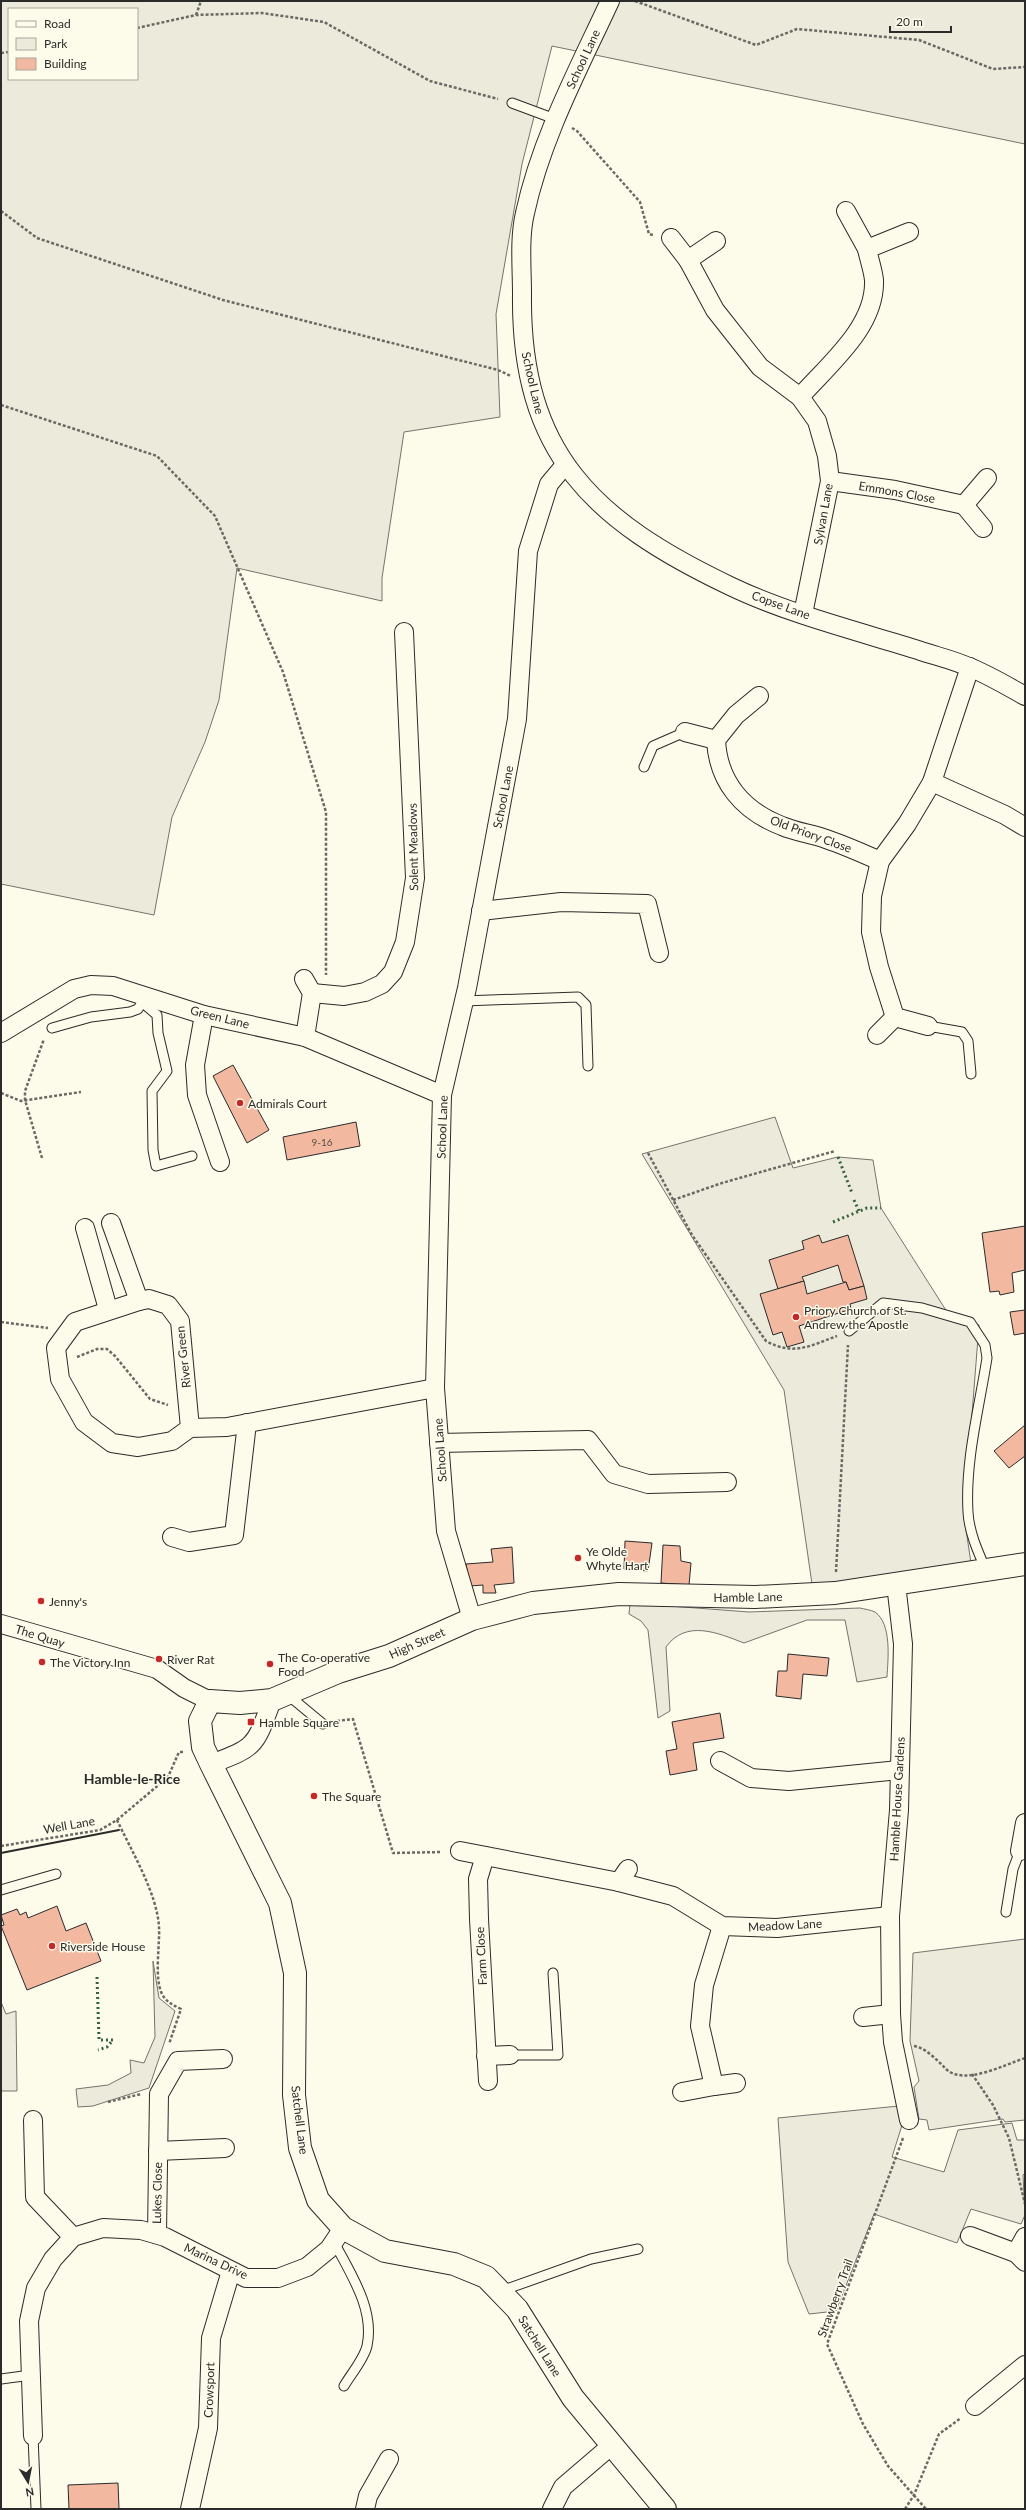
<svg xmlns="http://www.w3.org/2000/svg" width="1026" height="2510" font-family="Lato,sans-serif">
<style>
.green{fill:#ecebdb;stroke:#74746e;fill-rule:evenodd}
.building{fill:#f2b8a0;stroke:#2b2b2b}
.lines{fill:none;stroke-linecap:round;stroke-linejoin:round}
.lane-casing{stroke:#2b2b2b;stroke-width:11}
.street-casing{stroke:#2b2b2b;stroke-width:20}
.secondary-casing{stroke:#2b2b2b;stroke-width:24}
.path{stroke:#6a6964;stroke-width:2.5;stroke-dasharray:3 2;stroke-linecap:butt}
.lane{stroke:#fdfbea;stroke-width:9}
.street{stroke:#fdfbea;stroke-width:18}
.secondary{stroke:#fdfbea;stroke-width:22}
.hedge{stroke:#34623c;stroke-width:3;stroke-dasharray:2 3;stroke-linecap:butt}
.wall{stroke:#2b2b2b;stroke-width:2}
.poi-dot{fill:#c62828;stroke:#fdfbea;stroke-width:1.5}
.labels{text-anchor:middle;dominant-baseline:central;stroke-width:3;stroke-linejoin:round;paint-order:stroke}
.number-label{font-size:10px;fill:#5d4e48}
.street-label{font-size:12px;fill:#2b2b2b;stroke:#fdfbea}
.poi-label{font-size:12px;fill:#2b2b2b;stroke:#fdfbea;text-anchor:start}
.quarter-label{font-size:14px;font-weight:bold;fill:#2b2b2b;stroke:#fdfbea}
</style>
<rect width="100%" height="100%" fill="#fdfbea"/>
<g class="green">
<path d="M1,1h1024v143l-473,-98 -30,118 -26,150 4,103 -96,15 -22,146v23l-145,-33 -18,132 -14,42 -33,75 -18,98 -153,-31zM9,9h128v70h-128z"/>
<polygon points="775,1117 793,1168 838,1157 873,1160 881,1208 949,1315 979,1325 964,1516 972,1570 813,1591 784,1390 642,1154"/>
<path d="M630,1603l119,9 111,-4c4,1 11,2 15,4 17,12 13,47 12,65l-30,5 -12,-62h-38l-63,23c-26,-10 -58,-24 -78,4l4,64 -12,7 -10,-88 -7,-9 -12,-7z"/>
<polygon points="1025,1939 1025,2120 1005,2122 1003,2119 929,2130 927,2120 919,2119 914,2087 919,2081 910,2041 913,1953"/>
<polygon points="153,1961 159,1998 175,2011 149,2088 93,2106 78,2107 76,2089 108,2085 131,2073 130,2060 144,2063 155,2037"/>
<polygon points="1,2002 6,2014 16,2011 17,2091 1,2091"/>
<polygon points="899,2106 903,2122 892,2157 944,2172 958,2130 1012,2123 1017,2140 1025,2140 1025,2173 1023,2175 1025,2215 1021,2224 971,2209 957,2243 874,2214 836,2311 809,2314 788,2262 778,2118"/>
</g>
<g class="building">
<polygon points="233,1065 269,1130 247,1143 213,1076"/>
<polygon points="356,1122 360,1146 287,1160 283,1137"/>
<polygon points="1025,1226 1025,1270 1012,1273 1014,1292 1000,1295 999,1291 990,1292 982,1233"/>
<polygon points="819,1235 822,1243 848,1235 864,1286 849,1290 846,1282 843,1282 838,1265 802,1277 804,1281 778,1289 769,1260 804,1249 802,1241"/>
<polygon points="804,1281 807,1294 846,1282 849,1290 864,1286 867,1299 850,1304 851,1309 799,1326 804,1342 787,1347 782,1332 773,1335 760,1294"/>
<polygon points="1025,1310 1025,1333 1014,1335 1010,1312"/>
<polygon points="1025,1425 1025,1456 1009,1468 994,1451"/>
<polygon points="625,1541 652,1543 648,1571 624,1569"/>
<polygon points="663,1545 680,1546 681,1561 691,1563 689,1585 661,1583"/>
<polygon points="512,1547 514,1583 494,1585 496,1593 483,1593 483,1585 470,1586 466,1564 493,1562 491,1549"/>
<polygon points="788,1654 829,1658 827,1676 803,1674 801,1699 776,1696 778,1671 787,1671"/>
<polygon points="720,1713 724,1738 693,1743 697,1770 670,1775 666,1751 677,1749 672,1722"/>
<polygon points="57,1906 66,1931 86,1923 101,1961 27,1990 1,1926 4,1925 1,1915 17,1909 20,1915 26,1912 28,1918"/>
<polygon points="118,2483 119,2509 69,2509 68,2485"/>
</g>
<g class="lines">
<g class="lane-casing">
<g id="lane">
<polyline points="512,103 555,119"/>
<polyline points="644,767 653,746 685,732"/>
<polyline points="463,1001 578,997 586,1005 588,1066"/>
<polyline points="143,1003 157,1015 158,1033 167,1071 152,1091 153,1150 156,1166 192,1156"/>
<polyline points="928,1026 962,1032 968,1041 971,1074"/>
<polyline points="52,1028 91,1017 130,1012 138,1009 144,999"/>
<path d="M849,1331l34,-28 39,5 48,14 15,23 2,13c-8,51 -22,103 -19,154 1,20 10,40 18,58"/>
<polyline points="288,1695 323,1724"/>
<polyline points="1,1890 56,1874"/>
<polyline points="1006,1912 1013,1869 1020,1851"/>
<polyline points="510,2055 558,2055 553,1973"/>
<path d="M334,2242c16,31 41,67 33,104 -3,13 -16,28 -23,40"/>
<polyline points="501,2291 591,2259 638,2249"/>
<polyline points="1,2379 31,2375"/>
<polyline points="33,2436 36,2509"/>
</g>
</g>
<g class="street-casing">
<g id="street">
<path d="M610,1c-32,69 -69,138 -85,212 -6,25 -3,55 -3,81 -2,160 72,227 208,292 56,27 127,45 188,64 17,6 36,10 53,18 18,7 36,18 54,28"/>
<polyline points="846,211 867,249"/>
<polyline points="671,238 688,260"/>
<polyline points="716,241 688,260 715,310 760,367 800,397 817,421 827,456 830,481 803,614"/>
<path d="M800,397c28,-32 76,-70 74,-117 -1,-10 -5,-21 -7,-31l42,-17"/>
<polyline points="830,481 895,490 964,505 987,478"/>
<polyline points="964,505 983,528"/>
<path d="M759,696l-23,19 -20,25c2,42 27,71 66,86 14,6 30,8 44,13 18,6 36,14 54,22"/>
<polyline points="685,732 716,740"/>
<polyline points="932,782 1005,815 1025,827"/>
<polyline points="481,911 561,902 647,904 659,953"/>
<polyline points="304,979 312,993 305,1037"/>
<polyline points="312,993 344,996 365,992 382,984 393,972 405,942 415,878 404,632"/>
<polyline points="204,1015 195,1065 197,1095 220,1162"/>
<polyline points="928,1026 895,1017 879,967 871,932 872,896 880,861 907,824 932,782 970,667"/>
<polyline points="1,1033 74,989 91,985 113,986 204,1015 305,1037 442,1095"/>
<polyline points="877,1035 895,1017"/>
<polyline points="111,1223 139,1301"/>
<polyline points="85,1228 108,1309"/>
<polyline points="190,1428 180,1321 168,1305 149,1299 139,1301 75,1322 56,1348 60,1379 84,1422 112,1443 138,1447 172,1441 190,1428 227,1427 435,1388"/>
<polyline points="439,1443 588,1440 614,1474 648,1484 727,1482"/>
<polyline points="172,1537 189,1542 234,1535 247,1423"/>
<polyline points="896,1584 903,1644 899,1810 890,1916 891,2014 893,2042 909,2120"/>
<polyline points="472,1619 446,1531 435,1388 442,1095 467,988 517,719 528,551 549,484 565,465"/>
<polyline points="1,1624 157,1669 184,1688 210,1701"/>
<polyline points="720,1761 751,1778 789,1781 899,1770"/>
<path d="M211,1764c46,-17 44,-18 61,-64"/>
<polyline points="460,1851 619,1882 673,1896 722,1926 777,1928 890,1916"/>
<polyline points="1020,1851 1025,1823"/>
<polyline points="485,1856 478,1879 479,1919 488,2081"/>
<polyline points="619,1882 628,1869"/>
<polyline points="722,1926 704,1985 700,2026 714,2086 736,2083"/>
<polyline points="863,2017 891,2014"/>
<polyline points="486,2056 510,2055"/>
<polyline points="682,2092 714,2086"/>
<polyline points="33,2120 35,2197 73,2237"/>
<polyline points="158,2151 225,2148"/>
<polyline points="157,2234 159,2094 178,2061 223,2059"/>
<polyline points="970,2236 1016,2253 1025,2262"/>
<polyline points="1016,2253 1025,2237"/>
<polyline points="975,2406 1025,2365"/>
<polyline points="33,2436 29,2321 36,2288 53,2259 73,2237 103,2228 141,2230 165,2237 246,2278 278,2278 307,2267 329,2249 343,2228"/>
<polyline points="190,2509 208,2428 211,2338 231,2271"/>
<polyline points="365,2509 368,2496 389,2459"/>
<polyline points="552,2509 563,2487 612,2445"/>
</g>
</g>
<g class="secondary-casing">
<polyline id="secondary" points="665,2509 573,2398 517,2309 486,2277 454,2264 385,2251 343,2228 318,2200 300,2148 294,2095 295,1973 280,1903 211,1764 203,1747 200,1721 210,1701 240,1703 272,1700 338,1672 389,1656 472,1619 533,1603 619,1594 755,1597 835,1593 1025,1564"/>
</g>
<g class="path">
<polyline points="635,1 756,45 797,29 919,40 993,69 1025,67"/>
<polyline points="196,15 201,1"/>
<polyline points="137,28 196,15 262,13 324,22 430,81 498,99"/>
<polyline points="1,53 9,52"/>
<polyline points="572,128 577,131 640,202 649,234 653,235"/>
<polyline points="1,211 37,238 223,300 498,370 511,376"/>
<polyline points="1,405 157,456 215,516 283,672 326,812 326,975"/>
<polyline points="1,1093 21,1101 81,1092"/>
<path d="M648,1153l44,82 74,106c27,15 44,5 71,-5"/>
<polyline points="42,1158 25,1100 25,1091 44,1039"/>
<polyline points="673,1200 722,1183 835,1151"/>
<polyline points="1,1322 48,1328"/>
<polyline points="77,1357 97,1349 107,1349 115,1356 150,1399 168,1405"/>
<polyline points="836,1572 848,1345"/>
<polyline points="337,1721 353,1719 393,1853 442,1852"/>
<path d="M117,1820c14,30 40,73 42,107 1,18 -5,51 3,67 4,8 11,11 19,15l-12,35"/>
<polyline points="1,1846 100,1830 117,1820 168,1777 179,1752 183,1752"/>
<path d="M914,2046c12,2 23,14 32,23 18,17 58,-4 79,-11"/>
<polyline points="972,2074 993,2105 1009,2138 1025,2204"/>
<polyline points="108,2102 141,2094"/>
<polyline points="903,2138 827,2344 863,2424 888,2466 926,2509"/>
<polyline points="905,2509 914,2495 939,2434 961,2418"/>
</g>
<use href="#lane" class="lane"/>
<use href="#street" class="street"/>
<use href="#secondary" class="secondary"/>
<g class="hedge">
<polyline points="838,1157 852,1193"/>
<polyline points="854,1200 859,1211"/>
<polyline points="833,1222 867,1208 881,1208"/>
<polyline points="97,1977 99,2040 113,2040 107,2047 98,2050"/>
</g>
<polyline class="wall" points="1,1853 119,1830"/>
</g>
<g class="poi-dot">
<circle cx="240" cy="1103" r="4"/>
<circle cx="796" cy="1317" r="4"/>
<circle cx="578" cy="1558" r="4"/>
<circle cx="41" cy="1601" r="4"/>
<circle cx="159" cy="1659" r="4"/>
<circle cx="42" cy="1662" r="4"/>
<circle cx="270" cy="1664" r="4"/>
<rect x="247" y="1718" width="8" height="8" rx="2"/>
<circle cx="314" cy="1796" r="4"/>
<circle cx="52" cy="1946" r="4"/>
</g>
<g class="labels">
<g class="number-label">
<text x="322" y="1142">9-16</text>
</g>
<g class="street-label">
<text transform="translate(583 59) rotate(-65)">School Lane</text>
<text transform="translate(533 383) rotate(77)">School Lane</text>
<text transform="translate(897 492) rotate(10)">Emmons Close</text>
<text transform="translate(823 514) rotate(-80)">Sylvan Lane</text>
<text transform="translate(781 605) rotate(20)">Copse Lane</text>
<text transform="translate(503 797) rotate(-79)">School Lane</text>
<text transform="translate(811 834) rotate(20)">Old Priory Close</text>
<text transform="translate(413 847) rotate(-91)">Solent Meadows</text>
<text transform="translate(220 1017) rotate(14)">Green Lane</text>
<text transform="translate(442 1127) rotate(-88)">School Lane</text>
<text transform="translate(183 1357) rotate(-96)">River Green</text>
<text transform="translate(440 1450) rotate(-94)">School Lane</text>
<text transform="translate(748 1597) rotate(-1)">Hamble Lane</text>
<text transform="translate(40 1636) rotate(17)">The Quay</text>
<text transform="translate(417 1643) rotate(-24)">High Street</text>
<text transform="translate(897 1799) rotate(-87)">Hamble House Gardens</text>
<text transform="translate(69 1825) rotate(-10)">Well Lane</text>
<text transform="translate(785 1925) rotate(-3)">Meadow Lane</text>
<text transform="translate(481 1956) rotate(-93)">Farm Close</text>
<text transform="translate(300 2120) rotate(83)">Satchell Lane</text>
<text transform="translate(157 2193) rotate(-89)">Lukes Close</text>
<text transform="translate(216 2261) rotate(25)">Marina Drive</text>
<text transform="translate(835 2298) rotate(-70)">Strawberry Trail</text>
<text transform="translate(540 2346) rotate(58)">Satchell Lane</text>
<text transform="translate(209 2390) rotate(-88)">Crowsport</text>
</g>
<g class="poi-label">
<text x="248" y="1103">Admirals Court</text>
<text x="804" y="1310">Priory Church of St.<tspan x="804" dy="14">Andrew the Apostle</tspan></text>
<text x="586" y="1551">Ye Olde<tspan x="586" dy="14">Whyte Hart</tspan></text>
<text x="49" y="1601">Jenny's</text>
<text x="278" y="1657">The Co-operative<tspan x="278" dy="14">Food</tspan></text>
<text x="167" y="1659">River Rat</text>
<text x="50" y="1662">The Victory Inn</text>
<text x="259" y="1722">Hamble Square</text>
<text x="322" y="1796">The Square</text>
<text x="60" y="1946">Riverside House</text>
</g>
<g class="quarter-label">
<text x="132" y="1778">Hamble-le-Rice</text>
</g>
</g>
<rect width="1026" height="2510" fill="none" stroke="#2b2b2b" stroke-width="4"/>
<rect x="8" y="8" width="130" height="72" fill="#fdfbea" stroke="#a9a89e"/>
<rect x="16" y="21" width="20" height="6" fill="#fdfbea" stroke="#a9a89e"/>
<text x="44" y="28" font-size="12" fill="#2b2b2b">Road</text>
<rect x="16" y="38" width="20" height="12" fill="#ecebdb" stroke="#a9a89e"/>
<text x="44" y="48" font-size="12" fill="#2b2b2b">Park</text>
<rect x="16" y="58" width="20" height="12" fill="#f2b8a0" stroke="#a9a89e"/>
<text x="44" y="68" font-size="12" fill="#2b2b2b">Building</text>
<g transform="translate(28 2482) rotate(170)" stroke="#fdfbea" stroke-width="3" paint-order="stroke">
<path d="M0-3L7 15L0 10L-7 15Z" fill="#2b2b2b"/>
<text y="-6" font-size="11" font-weight="bold" text-anchor="middle" fill="#2b2b2b">N</text>
</g>
<path d="M890 26v6h61v-6" fill="none" stroke="#2b2b2b" stroke-width="2"/>
<text x="896" y="26" font-size="12" fill="#2b2b2b" stroke="#fdfbea" stroke-width="3" paint-order="stroke">20 m</text>
</svg>
